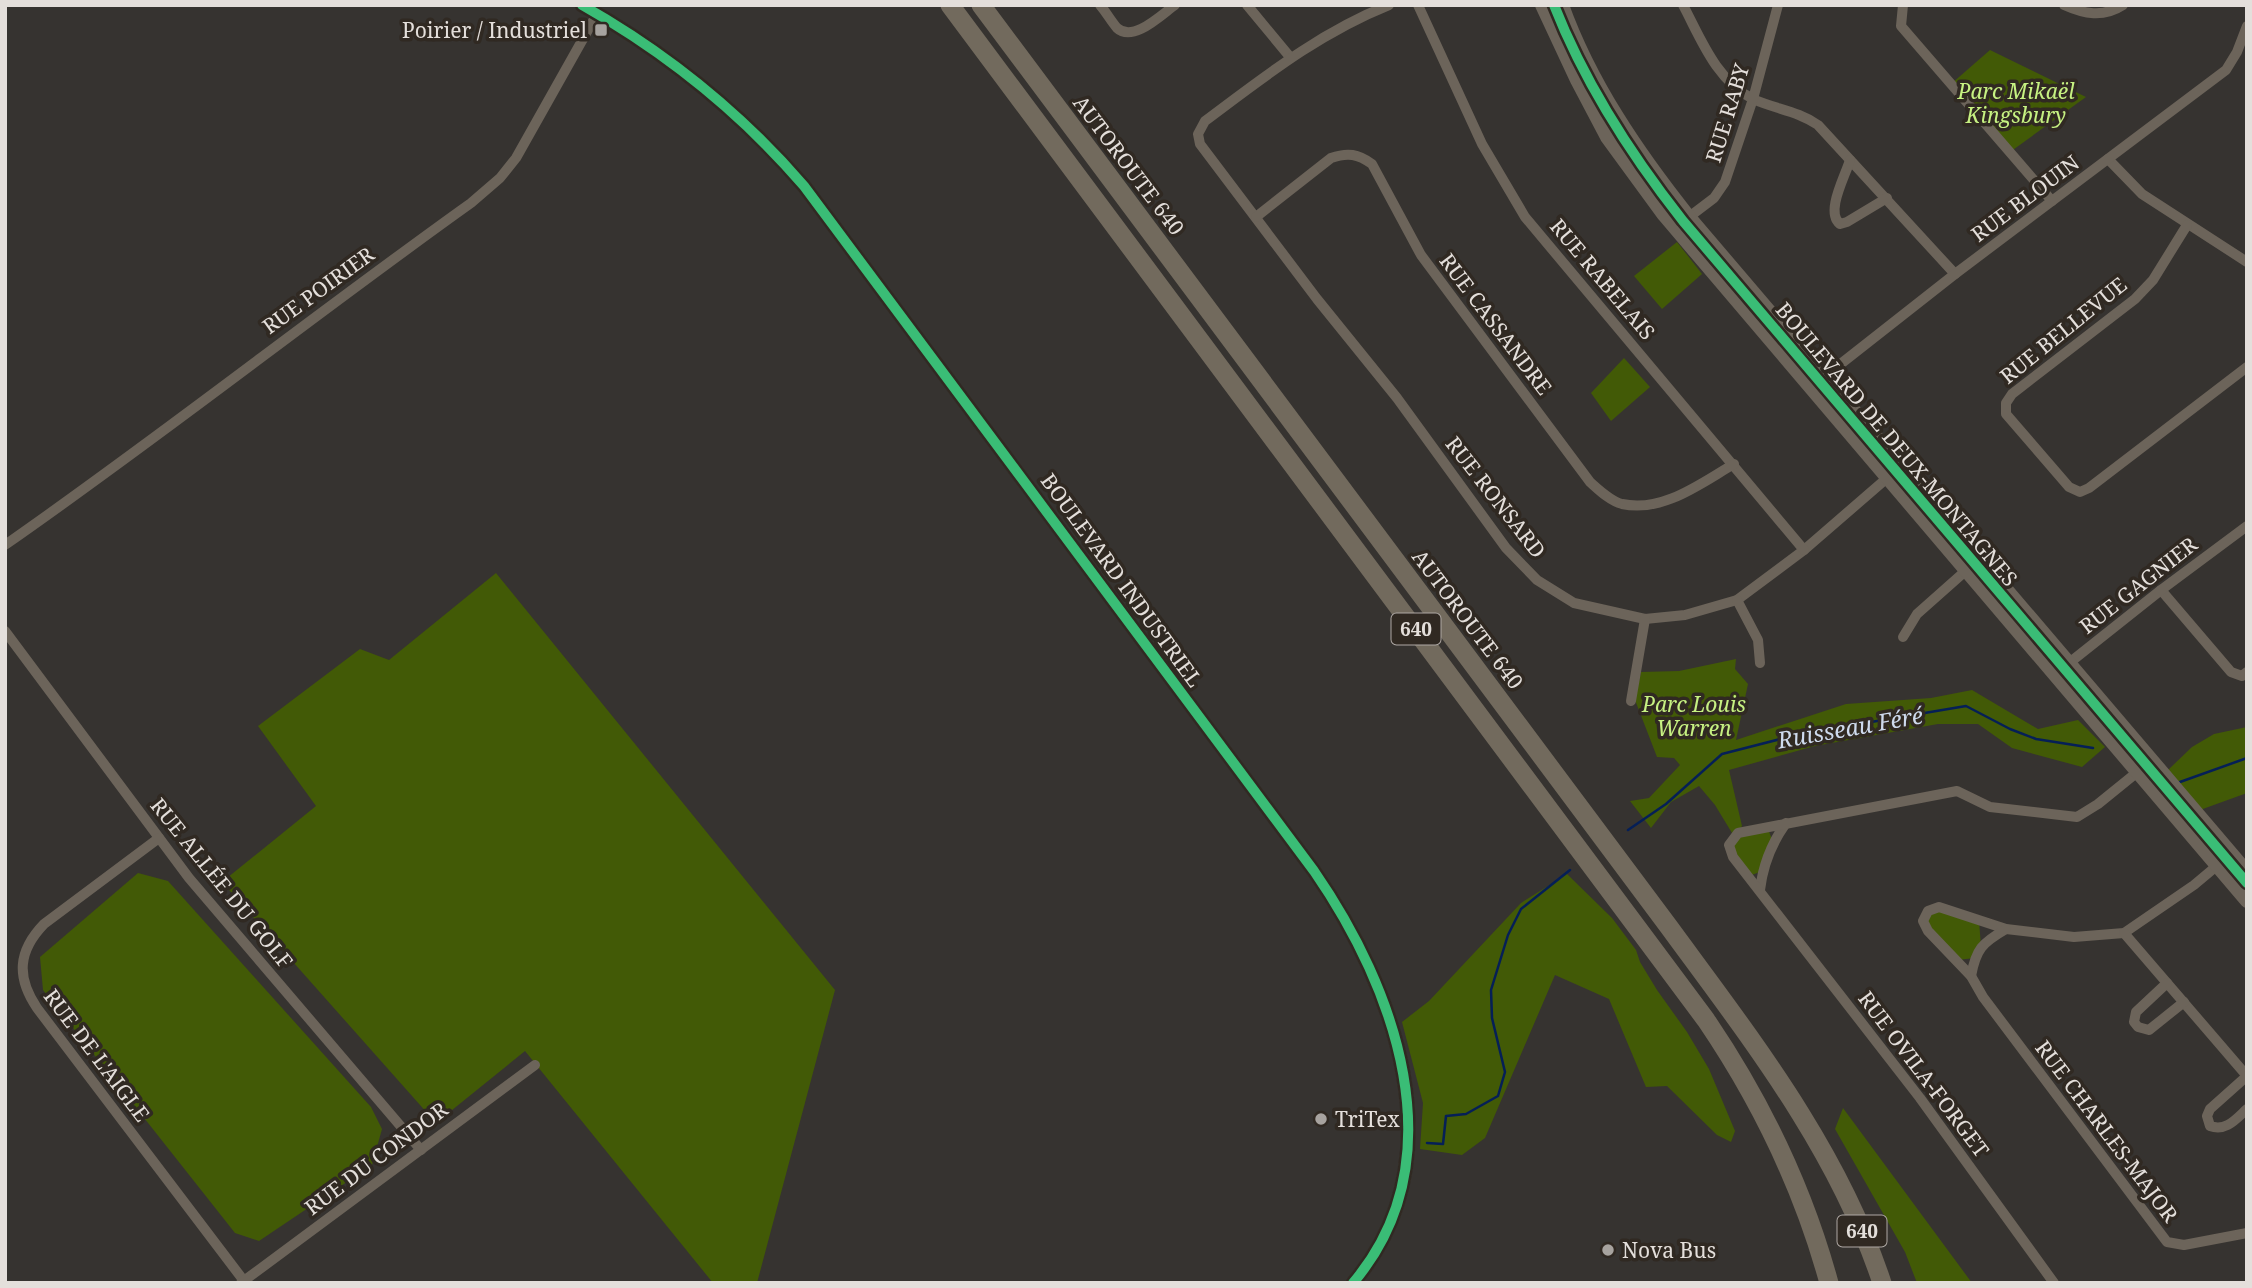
<svg xmlns="http://www.w3.org/2000/svg" width="2252" height="1288" font-family="'Noto Serif',serif">
<style>
.green{fill:#425a06}
.lines{fill:none;stroke-linecap:round;stroke-linejoin:round}
.stream{stroke:#051f57;stroke-width:2.5}
.minor{stroke:#6c645a;stroke-width:10}
.tertiary{stroke:#6c645a;stroke-width:14}
.motorway{stroke:#726a5d;stroke-width:19}
.cycleway-casing{stroke:#302922;stroke-width:15}
.cycleway{stroke:#3abd76;stroke-width:10}
.poi-dot{fill:#a7a39f;stroke:#302922;stroke-width:2.5}
.labels{text-anchor:middle;dominant-baseline:central;stroke-width:7;stroke-linejoin:round;paint-order:stroke}
.shield{fill:#302922;stroke:#aea8a4;stroke-width:2}
.shield-label{font-size:19px;font-weight:bold;fill:#e4dfdb}
.poi-label{font-size:21px;fill:#e4dfdb;stroke:#302922;text-anchor:start}
.park-label{font-size:21px;font-style:italic;fill:#c6f182;stroke:#302922}
.street-label{font-size:21px;fill:#e4dfdb;stroke:#302922}
.water-label{font-size:23px;font-style:italic;fill:#cedaed;stroke:#302922}
</style>
<rect width="100%" height="100%" fill="#363330"/>
<g class="green">
<polygon points="1990,50 2086,97 2010,152 1951,84"/>
<polygon points="1677,242 1702,274 1662,309 1634,276"/>
<polygon points="1624,358 1650,387 1611,421 1591,393"/>
<polygon points="496,573 835,990 757,1283 713,1283 525,1051 436,1123 222,882 316,806 258,726 360,649 389,660"/>
<polygon points="1736,659 1735,669 1748,684 1736,740 1846,704 1931,698 1972,690 2038,729 2078,720 2105,747 2082,767 2012,748 1978,724 1938,724 1815,746 1729,770 1742,826 1737,832 1732,833 1715,805 1699,786 1671,802 1651,828 1630,801 1649,798 1680,765 1674,758 1657,757 1635,700 1641,672 1679,671"/>
<polygon points="2247,727 2247,793 2200,810 2168,770 2192,747 2214,734"/>
<polygon points="1768,829 1773,842 1762,871 1752,875 1729,845 1738,833"/>
<polygon points="138,873 168,881 371,1107 382,1129 372,1165 259,1241 235,1233 43,990 40,957"/>
<polygon points="1567,874 1612,918 1636,950 1640,962 1657,990 1687,1032 1709,1069 1735,1131 1731,1142 1717,1135 1667,1086 1646,1087 1609,999 1555,975 1485,1138 1462,1155 1420,1149 1423,1103 1402,1022 1429,1001 1521,903"/>
<polygon points="1939,907 1979,921 1981,946 1975,958 1957,960 1928,931 1928,911"/>
<polygon points="1843,1108 1972,1283 1917,1283 1905,1252 1835,1129"/>
</g>
<g class="lines">
<g class="stream">
<polyline points="2180,782 2247,758"/>
<polyline points="1628,830 1666,804 1722,754 1800,734 1966,706 2010,729 2036,739 2093,748"/>
<polyline points="1427,1143 1443,1144 1446,1116 1466,1114 1498,1096 1505,1072 1492,1018 1491,990 1508,935 1521,909 1570,870"/>
</g>
<g class="minor">
<path d="M1100,5c6,7 11,16 17,23 16,15 44,-13 58,-23"/>
<polyline points="1247,5 1290,57"/>
<path d="M1389,5c-70,28 -125,72 -184,116l-7,13 2,10 117,155 80,99 109,150 31,32 37,23 71,16 40,-4 52,-15 67,-50 97,-84"/>
<polyline points="1418,5 1482,144 1525,217 1804,550"/>
<path d="M1683,5c18,34 33,75 70,94 22,10 45,12 65,26l137,149"/>
<polyline points="1903,5 1901,26 2052,201"/>
<path d="M2064,5c20,9 39,13 59,0"/>
<polyline points="2108,159 2142,194 2247,262"/>
<path d="M1850,160c-5,17 -25,52 -10,64l7,-2 40,-24"/>
<path d="M1256,217l75,-59c17,-6 27,-4 41,6l49,91 169,227c9,8 20,19 32,22 41,9 79,-21 112,-40"/>
<polyline points="1689,217 1714,198 1725,182 1753,99 1778,5"/>
<polyline points="2187,225 2153,280 2135,299 2012,394 2006,403 2006,414 2069,487 2080,492 2089,488 2247,367"/>
<polyline points="1810,388 1955,274 2226,70 2237,52 2247,26"/>
<path d="M5,545c158,-110 309,-230 466,-342l29,-25 16,-20 81,-144"/>
<polyline points="2161,590 2231,672 2242,676 2247,672"/>
<polyline points="1737,600 1758,640 1760,663"/>
<polyline points="5,631 189,878 421,1150"/>
<polyline points="1903,637 1917,614 1979,559"/>
<polyline points="2054,675 2161,590 2247,526"/>
<polyline points="1631,701 1645,619"/>
<path d="M159,838l-115,86c-26,27 -28,53 -7,84l207,273"/>
<polyline points="2231,854 2194,885 2124,933 2074,937 2006,929 1939,907 1928,911 1923,921 1928,931 1971,976 1983,997 2167,1242 2184,1245 2247,1233"/>
<path d="M1760,890c3,-26 11,-46 26,-67"/>
<polyline points="2124,933 2247,1076"/>
<path d="M1971,976c5,-27 11,-33 35,-47"/>
<polyline points="2167,983 2136,1012 2134,1022 2138,1027 2149,1030 2184,1002"/>
<path d="M2247,1076l-37,33 -3,7 3,10c16,6 26,-7 37,-17"/>
<polyline points="241,1283 535,1065"/>
<polyline points="2054,1283 1920,1098 1733,857 1729,845 1738,833 1957,791 1990,807 2077,817 2098,804 2151,761"/>
</g>
<g class="tertiary">
<path d="M582,5c83,47 160,109 222,181l510,685c81,117 144,288 39,412"/>
<polyline points="1542,5 1577,80 1607,137 1664,215 2247,901"/>
<path d="M1562,5c28,78 76,148 127,212l558,655"/>
</g>
<g class="motorway">
<path d="M950,5l756,1015c55,81 97,168 123,263"/>
<path d="M981,5l688,922c82,112 169,222 213,356"/>
</g>
<g class="cycleway-casing">
<g id="cycleway">
<path d="M582,5c83,47 160,109 222,181l510,685c81,117 144,288 39,412"/>
<path d="M1554,5c31,79 77,150 129,216l564,662"/>
</g>
</g>
<use href="#cycleway" class="cycleway"/>
</g>
<g class="poi-dot">
<rect x="594" y="23" width="14" height="14" rx="3.5"/>
<circle cx="1321" cy="1119" r="7"/>
<circle cx="1608" cy="1250" r="7"/>
</g>
<g class="labels">
<g class="shield">
<rect x="1391.5" y="613.5" width="49" height="31" rx="5"/>
<rect x="1837.5" y="1215.5" width="49" height="31" rx="5"/>
</g>
<g class="shield-label">
<text x="1416" y="629">640</text>
<text x="1862" y="1231">640</text>
</g>
<g class="poi-label">
<text x="587" y="30" text-anchor="end">Poirier / Industriel</text>
<text x="1335" y="1119">TriTex</text>
<text x="1622" y="1250">Nova Bus</text>
</g>
<g class="park-label">
<text x="2016" y="91">Parc Mikaël<tspan x="2016" dy="24">Kingsbury</tspan></text>
<text x="1694" y="704">Parc Louis<tspan x="1694" dy="24">Warren</tspan></text>
</g>
<g class="street-label">
<text transform="translate(1727 113) rotate(-73)">RUE RABY</text>
<text transform="translate(1129 165) rotate(53)">AUTOROUTE 640</text>
<text transform="translate(2025 198) rotate(-37)">RUE BLOUIN</text>
<text transform="translate(1603 279) rotate(50)">RUE RABELAIS</text>
<text transform="translate(318 290) rotate(-36)">RUE POIRIER</text>
<text transform="translate(1496 324) rotate(53)">RUE CASSANDRE</text>
<text transform="translate(2063 330) rotate(-39)">RUE BELLEVUE</text>
<text transform="translate(1897 444) rotate(50)">BOULEVARD DE DEUX-MONTAGNES</text>
<text transform="translate(1496 497) rotate(52)">RUE RONSARD</text>
<text transform="translate(1122 580) rotate(54)">BOULEVARD INDUSTRIEL</text>
<text transform="translate(2138 585) rotate(-38)">RUE GAGNIER</text>
<text transform="translate(1468 619) rotate(53)">AUTOROUTE 640</text>
<text transform="translate(222 883) rotate(51)">RUE ALLÉE DU GOLF</text>
<text transform="translate(97 1055) rotate(53)">RUE DE L'AIGLE</text>
<text transform="translate(1924 1074) rotate(53)">RUE OVILA-FORGET</text>
<text transform="translate(2107 1131) rotate(53)">RUE CHARLES-MAJOR</text>
<text transform="translate(376 1158) rotate(-37)">RUE DU CONDOR</text>
</g>
<g class="water-label">
<text transform="translate(1850 727) rotate(-10)">Ruisseau Féré</text>
</g>
</g>
<rect width="2252" height="1288" fill="none" stroke="#e4dfdb" stroke-width="14"/>
</svg>
